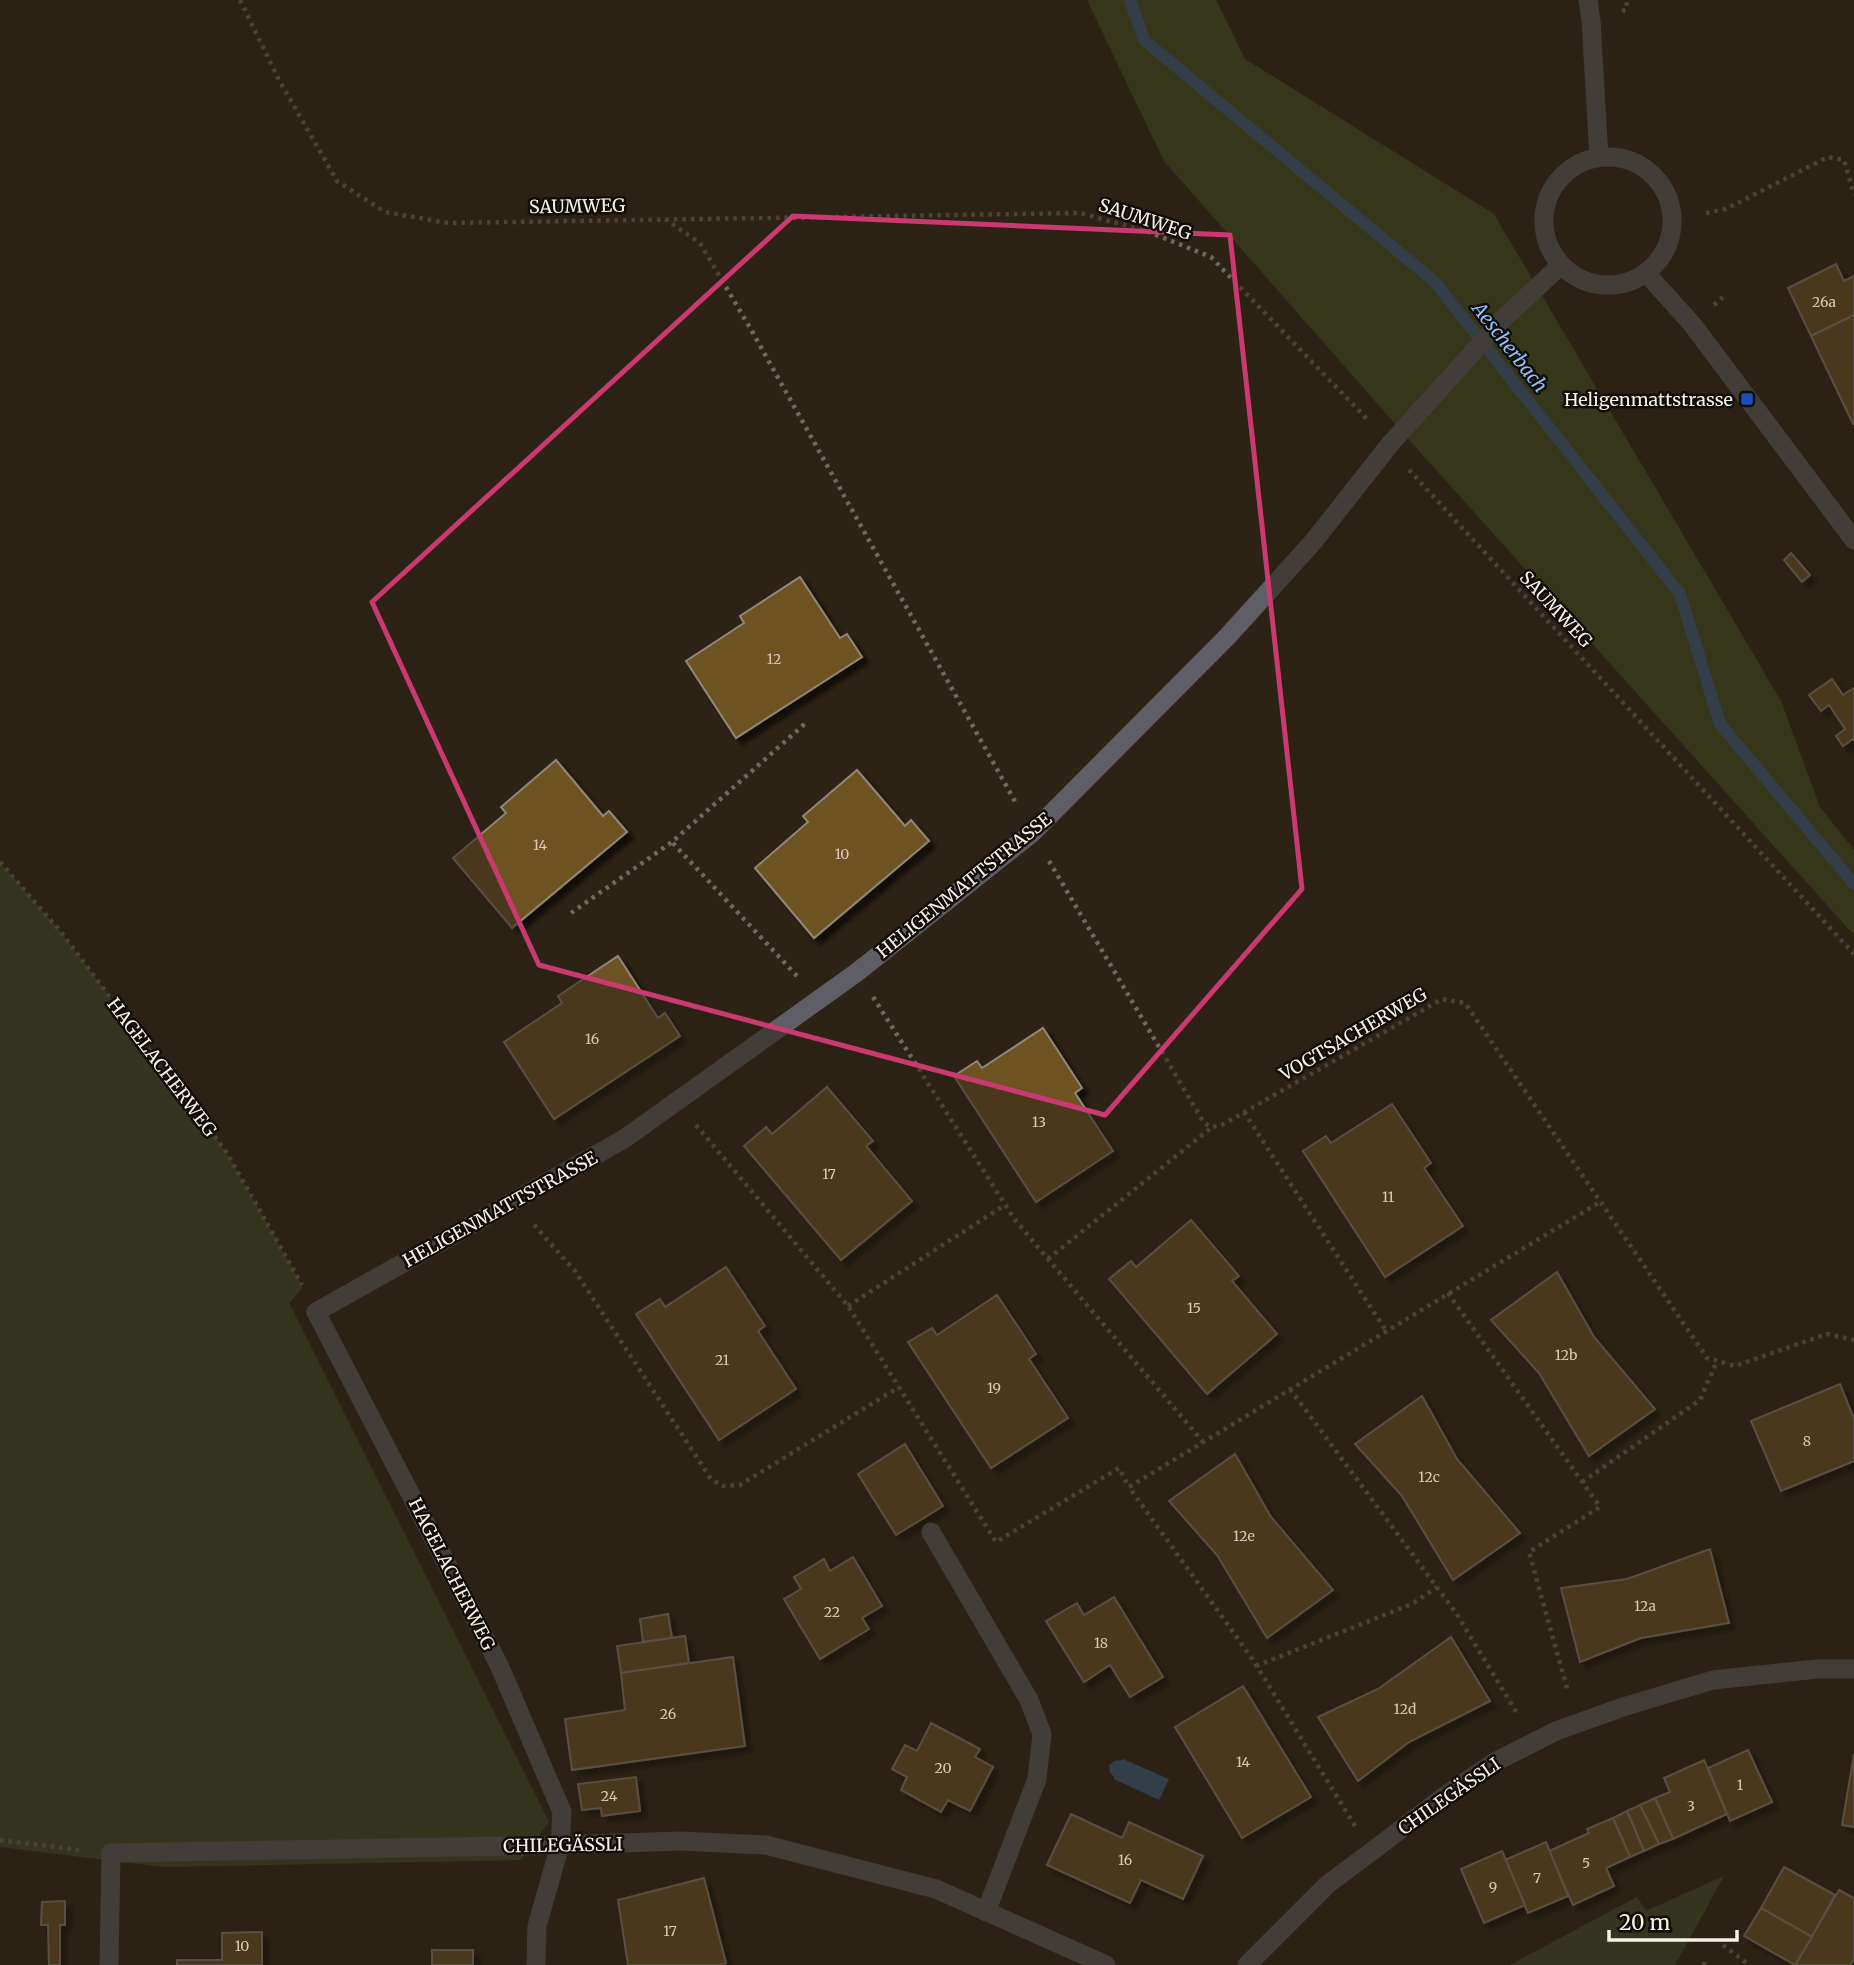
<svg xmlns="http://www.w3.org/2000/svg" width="1854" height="1965" font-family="Merriweather,serif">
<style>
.green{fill:#424b2c}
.forest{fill:#435020}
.water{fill:#3f5f85}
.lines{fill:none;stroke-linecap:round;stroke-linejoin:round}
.stream{stroke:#3f5f85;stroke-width:12}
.building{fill:#6e5224;stroke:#918677;stroke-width:2;filter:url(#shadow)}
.path{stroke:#72695e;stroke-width:4.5;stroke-dasharray:3.5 5;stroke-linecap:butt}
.service{stroke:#5f5e66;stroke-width:19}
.minor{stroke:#5f5e66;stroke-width:19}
.tertiary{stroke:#5f5e66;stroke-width:19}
.marked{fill:none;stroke:#ca3970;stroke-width:5;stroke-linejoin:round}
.transit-dot{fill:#1a4fb4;stroke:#110d08;stroke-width:2.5}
.labels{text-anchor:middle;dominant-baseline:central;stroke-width:5;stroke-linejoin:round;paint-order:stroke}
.number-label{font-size:14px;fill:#d6c9b8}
.street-label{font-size:18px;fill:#f8f1e9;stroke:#110d08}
.poi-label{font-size:18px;fill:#f8f1e9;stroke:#110d08;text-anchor:end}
.water-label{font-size:19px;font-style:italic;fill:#8fc1ff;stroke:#110d08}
</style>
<defs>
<filter id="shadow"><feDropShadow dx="6" dy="6" stdDeviation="2" flood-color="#0009"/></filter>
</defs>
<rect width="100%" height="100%" fill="#2c2216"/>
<g class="green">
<polygon points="0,862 61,932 227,1153 303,1287 289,1303 549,1822 521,1860 163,1867 0,1847"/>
<polygon points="1724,1876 1675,1965 1510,1965 1637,1897 1646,1911"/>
</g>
<polygon class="forest" points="1087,0 1216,0 1245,59 1494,214 1781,701 1820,807 1854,850 1854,935 1411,442 1164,161"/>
<polygon class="water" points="1123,1759 1169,1779 1159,1800 1114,1779 1114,1777 1110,1772 1109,1766 1114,1761 1122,1760"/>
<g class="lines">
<polyline class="stream" points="1130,0 1144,40 1435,282 1680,594 1720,724 1854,884"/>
</g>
<g class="building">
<polygon points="1836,264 1844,281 1854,276 1854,315 1811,336 1788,288"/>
<polygon points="1854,315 1854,424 1853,424 1811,336"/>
<polygon points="1791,553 1810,575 1802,582 1784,560"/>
<polygon points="800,577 840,638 847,634 862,657 736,738 686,661 744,623 740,616"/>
<polygon points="1832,679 1843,695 1854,688 1854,741 1853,739 1843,746 1836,736 1845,729 1829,705 1821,711 1809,695"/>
<polygon points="556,760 603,816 609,811 627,832 512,928 453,858 506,813 501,807"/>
<polygon points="857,770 905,826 911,820 929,841 814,938 755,868 808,822 803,816"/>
<polygon points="618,956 658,1018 665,1013 680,1036 554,1119 504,1042 562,1003 558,996"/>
<polygon points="1043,1028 1082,1088 1075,1093 1113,1151 1036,1202 954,1076 977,1061 982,1068"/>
<polygon points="827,1087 873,1141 866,1146 912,1201 841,1260 744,1146 766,1127 772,1134"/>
<polygon points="1392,1104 1431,1163 1424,1168 1463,1226 1385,1277 1303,1151 1326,1136 1331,1143"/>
<polygon points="1191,1220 1239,1276 1232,1281 1277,1334 1207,1394 1109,1279 1131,1261 1136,1267"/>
<polygon points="726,1267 765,1326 758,1331 796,1389 719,1440 636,1314 660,1299 665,1307"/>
<polygon points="1557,1272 1594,1337 1655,1409 1589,1456 1539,1373 1491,1320"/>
<polygon points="997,1295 1036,1354 1029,1359 1068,1418 991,1468 908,1342 932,1328 937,1335"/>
<polygon points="1840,1384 1854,1419 1854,1461 1781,1491 1751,1421"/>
<polygon points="1422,1396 1457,1459 1520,1533 1453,1580 1402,1496 1355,1444"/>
<polygon points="905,1444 943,1506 896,1535 858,1474"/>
<polygon points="1235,1454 1271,1517 1333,1590 1267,1638 1217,1555 1169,1501"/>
<polygon points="1710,1549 1729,1623 1641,1638 1580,1662 1561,1588 1627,1579"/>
<polygon points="853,1557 882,1606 862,1618 869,1629 820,1659 784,1599 801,1589 794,1577 824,1559 830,1571"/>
<polygon points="1114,1597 1163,1677 1130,1697 1110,1665 1084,1682 1046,1621 1077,1603 1084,1615"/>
<polygon points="668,1614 672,1638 643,1642 640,1619"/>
<polygon points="685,1636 689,1663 621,1673 617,1646"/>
<polygon points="1451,1637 1490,1701 1409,1742 1358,1781 1318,1717 1378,1689"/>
<polygon points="733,1657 745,1746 572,1770 565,1719 625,1710 621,1673"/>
<polygon points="1243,1686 1311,1797 1242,1838 1175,1727"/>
<polygon points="931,1723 980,1749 975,1757 993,1767 970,1811 948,1800 941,1812 901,1790 907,1777 892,1769 905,1745 917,1751"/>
<polygon points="1748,1750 1772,1802 1730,1821 1708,1768"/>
<polygon points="1854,1754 1854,1827 1842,1825"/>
<polygon points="1704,1760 1727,1814 1673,1839 1655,1798 1670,1792 1664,1778"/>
<polygon points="636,1777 640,1811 602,1816 601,1808 582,1810 578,1784"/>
<polygon points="1655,1798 1673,1839 1659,1844 1640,1805"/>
<polygon points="1640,1805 1659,1844 1644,1851 1627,1811"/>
<polygon points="1627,1811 1644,1851 1630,1857 1613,1818"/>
<polygon points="1071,1814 1122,1838 1129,1822 1203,1856 1183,1899 1141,1880 1130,1903 1047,1865"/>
<polygon points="1613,1818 1630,1857 1606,1868 1614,1886 1573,1905 1549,1851 1589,1833 1587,1829"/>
<polygon points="1546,1842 1568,1896 1528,1913 1505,1860"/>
<polygon points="1502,1851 1525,1905 1484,1923 1461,1869"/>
<polygon points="1784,1867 1835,1895 1812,1937 1761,1908"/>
<polygon points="704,1878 726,1963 717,1965 628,1965 618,1900"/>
<polygon points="1839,1890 1854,1898 1854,1959 1850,1965 1795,1965"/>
<polygon points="65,1901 65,1925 60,1925 60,1965 49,1965 48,1925 41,1925 42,1902"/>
<polygon points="1761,1908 1812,1937 1795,1965 1744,1936"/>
<polygon points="262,1932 262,1965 177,1965 177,1960 222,1960 222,1933"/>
<rect x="432" y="1950" width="41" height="15"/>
</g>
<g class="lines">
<g class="path">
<polyline points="240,0 279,80 337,181 385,212 448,223 1080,213 1149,232 1211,257 1368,420"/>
<polyline points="1622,11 1626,10 1627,0"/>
<polyline points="1706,213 1726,209 1828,157 1844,160 1854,195"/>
<polyline points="665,219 700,243 753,333 1017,805"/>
<polyline points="1714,305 1724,296"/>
<polyline points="1409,470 1854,954"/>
<polyline points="1049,861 1204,1123 1212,1127 1222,1125 1442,999 1465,1003 1707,1358 1735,1366 1827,1334 1854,1340"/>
<polyline points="0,862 61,932 227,1153 302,1285"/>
<polyline points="571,913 672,842"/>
<polyline points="797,976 672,842 808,721"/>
<polyline points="873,997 1015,1220 1203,1442"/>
<polyline points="1244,1112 1386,1331"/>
<polyline points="696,1125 848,1306 996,1542 1119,1468 1129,1487"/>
<polyline points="534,1225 575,1271 711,1479 723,1486 740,1485 899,1387"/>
<polyline points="1048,1259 1212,1127"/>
<polyline points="1448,1293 1600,1507 1529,1552 1568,1692"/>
<polyline points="848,1306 1005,1205"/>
<polyline points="1290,1389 1456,1613 1518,1715"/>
<polyline points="1582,1482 1700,1400 1717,1361"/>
<polyline points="1256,1666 1412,1604 1437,1587"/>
<polyline points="1355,1826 1253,1660 1129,1487 1600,1202"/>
<polyline points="0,1840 79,1850"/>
<polyline points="1723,1945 1749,1965"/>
<polyline points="1703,1965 1704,1964 1707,1965"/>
</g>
<g class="service">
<polyline points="316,1312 499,1665 562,1812 560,1845"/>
<polyline points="931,1532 1029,1700 1042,1734 1037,1779 986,1912"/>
</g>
<g class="minor">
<polyline points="316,1312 624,1139 856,973 1032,833 1227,637 1313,542 1391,443 1504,318 1561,265"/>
<polyline points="109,1965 111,1853 560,1845 680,1841 766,1845 936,1889 1106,1965"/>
<polyline points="536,1965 537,1926 560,1845"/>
<polyline points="1247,1965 1328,1884 1371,1852 1446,1795 1493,1763 1556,1731 1623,1707 1713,1680 1817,1669 1854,1669"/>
</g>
<g class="tertiary">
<polyline points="1588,0 1591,21 1599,157"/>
<circle cx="1608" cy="221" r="64"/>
<polyline points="1646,273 1692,324 1854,540"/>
</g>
</g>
<path d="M0 0H1854V1965H0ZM793,216l437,19 72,654 -197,226 -566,-150 -167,-363z" fill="#2c2216" fill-opacity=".55" fill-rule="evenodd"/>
<path class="marked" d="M793,216l437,19 72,654 -197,226 -566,-150 -167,-363z"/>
<rect class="transit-dot" x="1740" y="392" width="14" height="14" rx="3.5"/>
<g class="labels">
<g class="number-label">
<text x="1824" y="302">26a</text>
<text x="774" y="659">12</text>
<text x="540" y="845">14</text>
<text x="842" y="854">10</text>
<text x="592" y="1039">16</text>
<text x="1039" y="1122">13</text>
<text x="829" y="1174">17</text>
<text x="1388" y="1197">11</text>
<text x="1194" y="1308">15</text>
<text x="1566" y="1355">12b</text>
<text x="722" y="1360">21</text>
<text x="994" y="1388">19</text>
<text x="1807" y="1441">8</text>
<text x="1429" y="1477">12c</text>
<text x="1244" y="1536">12e</text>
<text x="1645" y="1606">12a</text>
<text x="832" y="1612">22</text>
<text x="1101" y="1643">18</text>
<text x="1405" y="1709">12d</text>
<text x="668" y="1714">26</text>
<text x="1243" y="1762">14</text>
<text x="943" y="1768">20</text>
<text x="1740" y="1785">1</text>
<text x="609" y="1796">24</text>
<text x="1691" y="1806">3</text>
<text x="1125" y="1860">16</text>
<text x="1586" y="1863">5</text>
<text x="1537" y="1878">7</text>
<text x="1493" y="1887">9</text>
<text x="670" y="1931">17</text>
<text x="242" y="1946">10</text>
</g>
<g class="street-label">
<text transform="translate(577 206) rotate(-1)">SAUMWEG</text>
<text transform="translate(1145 219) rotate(18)">SAUMWEG</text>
<text transform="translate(1556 609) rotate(47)">SAUMWEG</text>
<text transform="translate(964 885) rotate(-39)">HELIGENMATTSTRASSE</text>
<text transform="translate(1353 1034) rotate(-30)">VOGTSACHERWEG</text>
<text transform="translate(162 1067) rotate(53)">HAGELACHERWEG</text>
<text transform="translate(500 1209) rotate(-29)">HELIGENMATTSTRASSE</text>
<text transform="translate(452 1574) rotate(63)">HAGELACHERWEG</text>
<text transform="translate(1449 1796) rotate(-35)">CHILEGÄSSLI</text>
<text transform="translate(563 1845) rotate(-1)">CHILEGÄSSLI</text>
</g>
<g class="poi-label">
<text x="1733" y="399">Heligenmattstrasse</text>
</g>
<g class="water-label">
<text transform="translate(1510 347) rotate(52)">Aescherbach</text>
</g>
</g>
<path d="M1609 1930v10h128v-10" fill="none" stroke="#f8f1e9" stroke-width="3.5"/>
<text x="1619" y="1930" font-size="21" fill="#f8f1e9" stroke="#110d08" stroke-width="5" paint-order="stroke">20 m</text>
</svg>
